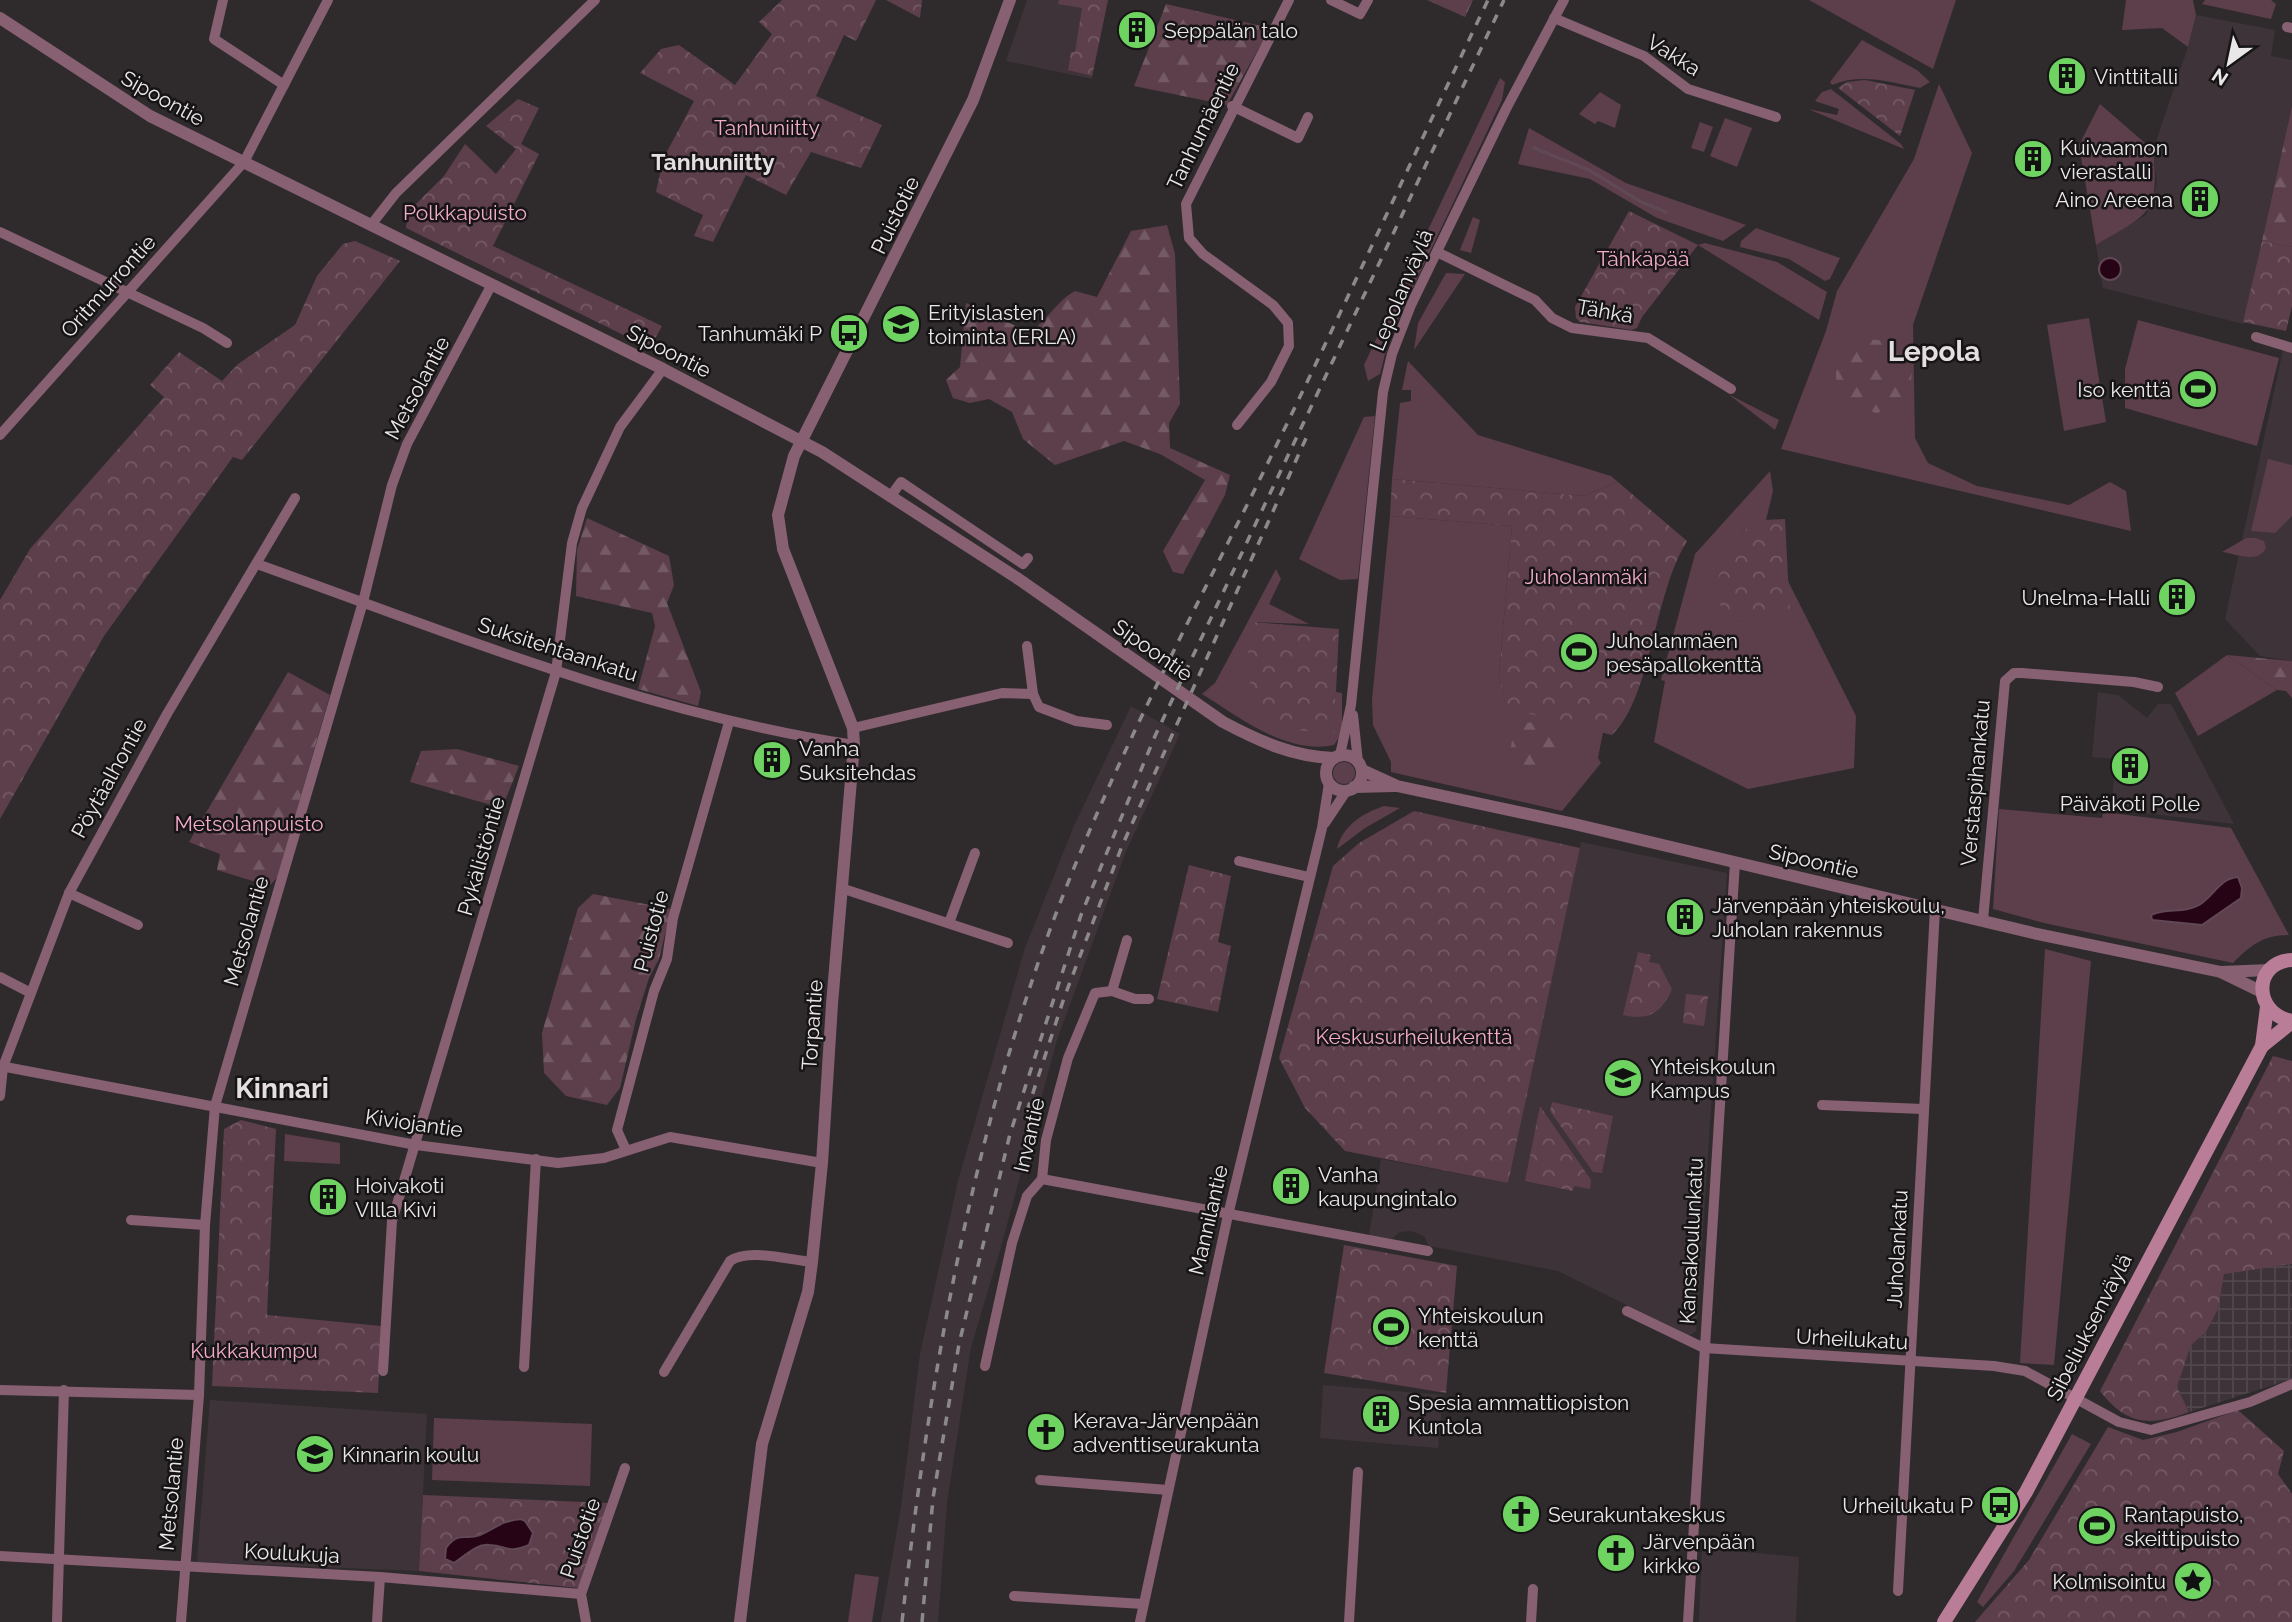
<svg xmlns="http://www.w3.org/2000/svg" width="2292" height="1622" font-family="Raleway,sans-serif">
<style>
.built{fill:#3e3338}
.industrial{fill:url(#industrial-grid)}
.green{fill:#5d3e4b}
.forest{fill:url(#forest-firs)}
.park{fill:url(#park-crowns)}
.water{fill:#260416;stroke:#604855;stroke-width:2}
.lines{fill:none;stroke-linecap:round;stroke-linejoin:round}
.stream{stroke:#604855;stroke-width:3.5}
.minor{stroke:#876071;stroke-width:10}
.tertiary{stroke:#876071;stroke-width:12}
.secondary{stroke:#ba7d98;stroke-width:14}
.rail{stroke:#8c898a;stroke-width:3.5;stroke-dasharray:9 9;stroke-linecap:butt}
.labels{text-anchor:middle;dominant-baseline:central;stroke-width:5;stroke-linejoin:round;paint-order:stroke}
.poi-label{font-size:21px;fill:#e9e7e8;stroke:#161415;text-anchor:start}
.street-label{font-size:21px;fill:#e9e7e8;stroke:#161415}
.park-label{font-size:21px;fill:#f3abca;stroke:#161415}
.neighbourhood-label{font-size:23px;font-weight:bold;fill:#e4dee0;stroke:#161415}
.district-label{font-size:28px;font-weight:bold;fill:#e4dee0;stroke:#161415}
</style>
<defs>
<pattern id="industrial-grid" width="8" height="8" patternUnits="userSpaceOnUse" patternTransform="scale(1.75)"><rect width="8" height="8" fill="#3e3338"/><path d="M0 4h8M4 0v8" fill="none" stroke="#51474b"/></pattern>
<pattern id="forest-firs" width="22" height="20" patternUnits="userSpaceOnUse" patternTransform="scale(1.75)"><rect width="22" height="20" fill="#5d3e4b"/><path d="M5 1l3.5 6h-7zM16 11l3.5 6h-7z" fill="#745a65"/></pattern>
<pattern id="park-crowns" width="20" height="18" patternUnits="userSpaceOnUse" patternTransform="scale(1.75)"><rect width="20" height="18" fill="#5d3e4b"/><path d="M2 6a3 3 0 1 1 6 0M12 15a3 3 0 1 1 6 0" fill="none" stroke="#745a65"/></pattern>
</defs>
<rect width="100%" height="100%" fill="#2f2b2d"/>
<g class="built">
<polygon points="1027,0 1108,0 1092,79 1006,61"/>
<polygon points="2196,15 2275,30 2271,56 2292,60 2292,106 2243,324 2103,288 2096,245 2146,215 2157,184 2153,150 2188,47"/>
<polygon points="2283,350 2292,353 2292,661 2260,656 2225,619"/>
<polygon points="2098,692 2118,695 2147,718 2158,704 2171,704 2234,824 2111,809 2116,759 2092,757"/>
<polygon points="1131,706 1180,734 1125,854 1057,1040 999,1254 971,1347 947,1503 938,1622 881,1622 901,1507 920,1354 958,1181 1025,948 1073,828"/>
<polygon points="1581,842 1727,873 1696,1331 1689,1336 1558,1271 1429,1246 1424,1236 1411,1231 1400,1232 1392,1239 1369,1236 1381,1159 1508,1183"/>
<polygon points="1323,1385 1443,1395 1438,1448 1320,1438"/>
<polygon points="210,1400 427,1414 419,1571 197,1562"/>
<polygon points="1702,1548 1799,1557 1796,1622 1699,1622"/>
</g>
<polygon class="industrial" points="2292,1264 2292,1379 2189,1412 2177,1387 2191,1345 2206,1332 2218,1309 2224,1273"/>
<g class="green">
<polygon points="1809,0 1956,0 1933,69"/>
<polygon points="2126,0 2193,0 2196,15 2188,47 2162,28 2122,30"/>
<polygon points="2205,0 2271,0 2276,4 2271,19 2202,4"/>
<path d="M1862,40l55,30 13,12 -10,6c-31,-6 -59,-15 -88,-3l-2,-3z"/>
<polygon points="1500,78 1505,82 1502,100 1389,338 1380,374 1368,381 1364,365"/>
<polygon points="1939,84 1972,153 1913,325 1915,438 1928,463 1977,486 2069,505 2110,482 2126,491 2131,531 1781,449 1826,331 1837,291 1914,159"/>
<polygon points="1831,89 1901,144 1904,149 1808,109 1837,115 1839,109 1815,101 1822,92"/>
<polygon points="1600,92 1621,105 1615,128 1598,121 1595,124 1579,114"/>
<path d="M2100,104l53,46c7,65 -5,64 -57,95l-17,-100z"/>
<polygon points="1725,118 1752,128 1737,167 1710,156"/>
<polygon points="1700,122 1713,127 1704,152 1691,148"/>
<polygon points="1529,128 1626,183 1746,225 1723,241 1657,218 1590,179 1518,164"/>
<polygon points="1473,217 1480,220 1471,253 1460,250"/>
<polygon points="1756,228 1840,258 1830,279 1825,281 1789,259 1740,247 1741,241"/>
<polygon points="1705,243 1777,262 1827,292 1819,320 1698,245"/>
<polygon points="1446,273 1465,274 1414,350 1418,323"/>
<polygon points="2089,318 2106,422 2064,431 2047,325"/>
<polygon points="2138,320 2279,358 2257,446 2125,408 2125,369"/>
<polygon points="1408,361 1478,435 1611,476 1618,482 1584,496 1392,479 1400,403 1411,401 1411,390 1402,390"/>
<polygon points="1728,394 1779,420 1775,430"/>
<polygon points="1375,416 1358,579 1340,580 1299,559 1364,417"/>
<polygon points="2268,459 2292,465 2292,516 2275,533 2251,531"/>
<polygon points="1770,471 1773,491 1766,520 1744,530 1719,575 1788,581 1856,716 1854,768 1748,789 1654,742 1665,681 1661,680 1695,554"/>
<polygon points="1390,516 1512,526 1499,675 1506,707 1603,732 1598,758 1601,763 1562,811 1391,772 1391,762 1373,725 1372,700"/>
<path d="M2246,538h10l8,3 2,7c-8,16 -29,6 -44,4z"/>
<path d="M1276,569l5,10 -12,25 40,20 -57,-2 81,111 3,-41 6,1v40l-8,12c-48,10 -93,-27 -132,-51l13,-11z"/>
<polygon points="2227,655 2277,690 2198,736 2175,693"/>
<circle cx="1344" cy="773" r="11"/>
<path d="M1384,806l16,2 -35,20 -28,21c5,-23 26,-36 47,-43z"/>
<path d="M1999,809l103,9 1,-6 128,16 58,107c-26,0 -38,10 -56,28l-189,-40 -51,-14z"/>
<polygon points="2045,949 2091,961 2054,1365 2020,1363"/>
<polygon points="285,1134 340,1143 340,1164 284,1161"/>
<polygon points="434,1418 592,1424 590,1486 432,1480"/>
<polygon points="2072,1434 2091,1444 2014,1571 1983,1607 1977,1602"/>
<polygon points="855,1574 879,1577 872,1622 848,1622"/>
</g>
<g class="forest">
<polygon points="1427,0 1473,0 1465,17"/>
<polygon points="1166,4 1270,28 1227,105 1134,86"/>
<polygon points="2292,106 2292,247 2262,241"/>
<path d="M1167,225l8,29 5,150 -11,19 1,25 60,27 -5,20 -42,79 -10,-2 -10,-21 42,-71 -45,-26 -36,-13 -69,24 -32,-26 -11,-27 -23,-13 -19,4 -17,-5 -7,-18 14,-13 6,-64 63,29c19,-11 26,-30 46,-41l22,6 34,-66z"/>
<path d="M1851,338l54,4 7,31 -5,33 -31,7 -34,-11c-8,-24 -11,-45 9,-64z"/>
<polygon points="587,518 669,556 674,585 667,603 701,692 698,706 638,689 655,626 652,613 576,596 577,550"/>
<polygon points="2227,655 2292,661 2292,698 2286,691 2277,690"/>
<polygon points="288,672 330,695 277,878 269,886 217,870 220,854 189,842"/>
<path d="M1540,722l20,7v15l-25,23 -21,-2c-6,-17 -3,-27 7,-42z"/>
<polygon points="457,749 519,766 502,808 410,782 421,751"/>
<polygon points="593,894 671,909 659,959 649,978 636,1019 620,1088 607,1105 566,1096 544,1073 542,1033 578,908"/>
</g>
<g class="park">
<polygon points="782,0 876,0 856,41 844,35 816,96 882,125 861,168 811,152 786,195 746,175 713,242 694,236 703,215 656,192 663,159 694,101 640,73 661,49 679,45 735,85 772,34 759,22"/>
<polygon points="886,0 922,0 920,18"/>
<polygon points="1059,0 1108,0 1092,76 1068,70 1071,52 1075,52 1082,8 1058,4"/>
<polygon points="1865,80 1915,90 1900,136 1838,88 1847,82"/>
<polygon points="518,99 539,108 521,144 539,154 493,246 662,326 650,348 406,228 408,212 444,176 465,144 496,174 516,149 486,126"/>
<polygon points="1629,211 1698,245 1642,317 1637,328 1632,330 1580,322 1576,318 1575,307"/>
<polygon points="355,241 400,261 242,460 233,457 104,636 0,819 0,600 30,549 164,397 150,385 179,352 222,381 238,364 295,325 317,276 343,244"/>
<polygon points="2262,241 2292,247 2292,306 2286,331 2243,322"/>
<path d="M1392,479l192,17 34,-14 69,59c-34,54 -35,156 -75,194l-106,-27 -7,-33 13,-149 -122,-10z"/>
<polygon points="1785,519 1790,616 1721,620 1719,575 1732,548 1744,530 1763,520"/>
<polygon points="1252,622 1339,629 1334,733 1294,730 1274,720 1258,704 1246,671"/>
<polygon points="1414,811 1580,848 1508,1183 1345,1151 1305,1108 1279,1058 1333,866 1359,843"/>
<polygon points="1189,865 1231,876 1218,942 1231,946 1218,1012 1157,999"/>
<path d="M1638,952l13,3 -2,7 10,2 13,25c-10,24 -24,32 -49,26z"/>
<polygon points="1686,994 1708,996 1704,1026 1683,1023"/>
<path d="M2273,1056l19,5v203l-68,10 -6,35 -12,23 -15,13 -14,42 12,25c-39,15 -63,13 -89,-21z"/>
<polygon points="1552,1102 1613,1116 1602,1173 1593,1172 1550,1111"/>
<polygon points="1540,1106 1591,1180 1590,1189 1574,1186 1573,1191 1525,1181"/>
<polygon points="241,1120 276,1129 267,1315 381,1326 378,1393 212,1386 224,1129"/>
<polygon points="1344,1245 1457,1266 1446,1393 1324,1373"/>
<polygon points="2238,1410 2284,1451 2278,1474 2292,1494 2292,1622 1975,1622 2029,1560 2108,1427 2143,1440 2177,1432"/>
<polygon points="423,1495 608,1503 578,1588 419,1571"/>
</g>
<g class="water">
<circle cx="2110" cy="269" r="11"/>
<path d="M2238,877l4,11 -1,10 -39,27 -50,-5 -1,-5c15,-8 33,-1 48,-10 15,-9 21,-27 39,-28z"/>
<path d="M521,1519l4,2 8,12 -4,12c-21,9 -22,1 -39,0 -14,-2 -26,12 -36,18l-9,-4 1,-11c13,-18 20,-7 34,-13 17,-7 20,-14 41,-16z"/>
</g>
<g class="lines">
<polyline class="stream" points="1534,148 1589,170 1641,202 1666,212"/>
<g class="minor">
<polyline points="223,0 214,39 284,85"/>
<polyline points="1331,0 1360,14 1368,0"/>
<polyline points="1554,18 1644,56 1688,89 1776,117"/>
<polyline points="2287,27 2292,28"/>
<polyline points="1232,106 1298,138 1308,117"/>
<polyline points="371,225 396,193 595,0"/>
<polyline points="0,232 203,328 227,343"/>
<polyline points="1437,252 1535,300 1552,318 1572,328 1648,338 1731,389"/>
<polyline points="2256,337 2292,348"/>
<polyline points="1237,425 1271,382 1289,346 1288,323 1273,305 1203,254 1189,238 1186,204 1289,0"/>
<polyline points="0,435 244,162 328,0"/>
<polyline points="890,497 901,482 1023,564 1028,558"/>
<path d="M257,564c196,70 390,150 597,181"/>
<polyline points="1033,694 1039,707 1076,721 1107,725"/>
<polyline points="1353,715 1358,762"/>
<polyline points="853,728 1002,693 1033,694 1027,646"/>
<polyline points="1340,755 1351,705 1383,392 1392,354 1411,305 1506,109 1564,0"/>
<polyline points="1325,823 1347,790"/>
<polyline points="1239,861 1309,877"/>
<polyline points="844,889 1008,943"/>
<polyline points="69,893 138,925"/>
<polyline points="1983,920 2005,681 2014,673 2022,673 2134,682 2158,687"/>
<polyline points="949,923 975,853"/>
<polyline points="0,977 29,992"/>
<polyline points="1112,991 1135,999 1149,999"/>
<polyline points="0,1066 416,1145 558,1163 604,1158 670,1137 822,1163"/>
<polyline points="0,1096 3,1067 69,893 167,714 295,498"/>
<polyline points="1822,1105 1923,1109"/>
<polyline points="626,1150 617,1130 654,991 667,959 673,918 729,722"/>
<polyline points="1042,1179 1428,1251"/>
<polyline points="131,1220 205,1225"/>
<polyline points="1627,1311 1704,1348 1994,1366 2025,1371 2119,1422 2151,1430 2250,1402 2292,1384"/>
<polyline points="985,1366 1012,1243 1027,1196 1042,1179 1046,1140 1068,1058 1095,993 1112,991 1127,940"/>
<polyline points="524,1367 536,1159"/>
<polyline points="383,1371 392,1221 556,672 572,543 582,508 620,427 663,369"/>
<path d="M664,1372l66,-111c19,-13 59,-1 82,1"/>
<polyline points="0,1390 199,1395"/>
<polyline points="1040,1480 1168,1490"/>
<polyline points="0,1556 380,1577 581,1594"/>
<polyline points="1898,1591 1935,909"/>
<polyline points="1014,1596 1143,1604"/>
<polyline points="57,1622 64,1390"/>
<polyline points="181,1622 199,1395 205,1225 215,1106 363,602 392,485 407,444 492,284"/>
<polyline points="377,1622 380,1577"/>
<polyline points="586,1622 581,1594 625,1468"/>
<polyline points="1140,1622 1228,1215 1322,828 1329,783"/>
<polyline points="1349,1622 1358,1472"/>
<polyline points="1531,1622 1533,1589"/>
<polyline points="1688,1622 1735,862"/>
</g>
<g class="tertiary">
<path d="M0,18l150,98 513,253 159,83 195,126 206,144c36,19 70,35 111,36"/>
<circle cx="1344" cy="773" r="18"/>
<polyline points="1362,770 1397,786 1570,823 2033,933 2221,972 2262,992"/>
<polyline points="1354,787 1394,786"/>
<polyline points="2221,972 2270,970"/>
<polyline points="740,1622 762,1444 808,1292 812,1262 822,1163 832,1004 854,745 853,728 783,549 778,515 794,456 973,100 1010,0"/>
</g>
<g class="secondary">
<path d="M2292,960c-40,2 -39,54 0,61"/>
<polyline points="2262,1046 2267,1007"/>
<polyline points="1944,1622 2026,1492 2262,1046 2292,1022"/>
</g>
<g class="rail">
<polyline points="1027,1111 1064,998 1122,846 1307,436"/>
<path d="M902,1622c24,-214 59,-427 127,-632 57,-175 144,-337 226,-501 80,-162 155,-326 233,-489"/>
<polyline points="922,1622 933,1498 959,1344 1010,1134 1081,915 1155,736 1504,0"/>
</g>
</g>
<defs>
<g id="building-disc" transform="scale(2.0125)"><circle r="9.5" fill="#6ed361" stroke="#161415"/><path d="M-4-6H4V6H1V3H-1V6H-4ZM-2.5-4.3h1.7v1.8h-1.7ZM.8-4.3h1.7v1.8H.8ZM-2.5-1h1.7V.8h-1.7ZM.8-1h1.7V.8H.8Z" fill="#111"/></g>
<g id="school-disc" transform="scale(2.0125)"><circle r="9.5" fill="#6ed361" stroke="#161415"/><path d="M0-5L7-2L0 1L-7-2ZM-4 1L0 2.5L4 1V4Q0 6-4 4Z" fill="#111"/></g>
<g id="bus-disc" transform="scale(2.0125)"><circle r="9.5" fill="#6ed361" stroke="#161415"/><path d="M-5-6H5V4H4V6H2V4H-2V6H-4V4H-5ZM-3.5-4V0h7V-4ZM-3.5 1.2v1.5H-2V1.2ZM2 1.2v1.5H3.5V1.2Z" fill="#111"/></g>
<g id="stadium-disc" transform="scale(2.0125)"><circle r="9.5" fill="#6ed361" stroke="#161415"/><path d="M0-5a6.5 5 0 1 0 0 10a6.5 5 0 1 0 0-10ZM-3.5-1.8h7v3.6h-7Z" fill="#111"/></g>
<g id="church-disc" transform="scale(2.0125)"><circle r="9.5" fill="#6ed361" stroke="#161415"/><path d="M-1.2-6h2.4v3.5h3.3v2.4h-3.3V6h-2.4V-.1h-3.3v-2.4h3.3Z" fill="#111"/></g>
<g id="sight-disc" transform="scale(2.0125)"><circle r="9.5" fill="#6ed361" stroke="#161415"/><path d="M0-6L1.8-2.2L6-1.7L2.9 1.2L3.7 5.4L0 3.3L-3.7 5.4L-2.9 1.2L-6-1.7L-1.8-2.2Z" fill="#111"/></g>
</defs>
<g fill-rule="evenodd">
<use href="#building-disc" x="1137" y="30"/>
<use href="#building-disc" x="2067" y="76"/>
<use href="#building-disc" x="2033" y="159"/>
<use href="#building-disc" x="2200" y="199"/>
<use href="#school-disc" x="901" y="324"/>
<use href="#bus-disc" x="849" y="333"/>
<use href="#stadium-disc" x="2198" y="389"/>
<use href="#building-disc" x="2177" y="597"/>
<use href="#stadium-disc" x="1579" y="652"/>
<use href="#building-disc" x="772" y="760"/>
<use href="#building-disc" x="2130" y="766"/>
<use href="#building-disc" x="1685" y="917"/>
<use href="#school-disc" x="1623" y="1078"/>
<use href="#building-disc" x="1291" y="1186"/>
<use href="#building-disc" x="328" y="1197"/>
<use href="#stadium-disc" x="1391" y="1327"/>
<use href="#building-disc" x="1381" y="1414"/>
<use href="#church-disc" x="1046" y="1432"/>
<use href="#school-disc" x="315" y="1454"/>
<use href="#bus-disc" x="2000" y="1505"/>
<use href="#church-disc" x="1521" y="1514"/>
<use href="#stadium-disc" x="2097" y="1526"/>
<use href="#church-disc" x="1616" y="1553"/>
<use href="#sight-disc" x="2193" y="1581"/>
</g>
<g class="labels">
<g class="poi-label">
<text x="1164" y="30">Seppälän talo</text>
<text x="2094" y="76">Vinttitalli</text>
<text x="2060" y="147">Kuivaamon<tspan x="2060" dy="24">vierastalli</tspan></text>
<text x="2173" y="199" text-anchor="end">Aino Areena</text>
<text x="928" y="312">Erityislasten<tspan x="928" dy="24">toiminta (ERLA)</tspan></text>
<text x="822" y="333" text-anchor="end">Tanhumäki P</text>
<text x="2171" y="389" text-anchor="end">Iso kenttä</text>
<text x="2150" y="597" text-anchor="end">Unelma-Halli</text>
<text x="1606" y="640">Juholanmäen<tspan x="1606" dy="24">pesäpallokenttä</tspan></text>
<text x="799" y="748">Vanha<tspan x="799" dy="24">Suksitehdas</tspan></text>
<text x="2130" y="803" text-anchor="middle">Päiväkoti Polle</text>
<text x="1712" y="905">Järvenpään yhteiskoulu,<tspan x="1712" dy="24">Juholan rakennus</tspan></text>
<text x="1650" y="1066">Yhteiskoulun<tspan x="1650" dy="24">Kampus</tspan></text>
<text x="1318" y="1174">Vanha<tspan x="1318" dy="24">kaupungintalo</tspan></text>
<text x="355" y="1185">Hoivakoti<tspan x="355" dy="24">VIlla Kivi</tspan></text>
<text x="1418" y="1315">Yhteiskoulun<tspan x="1418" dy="24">kenttä</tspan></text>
<text x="1408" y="1402">Spesia ammattiopiston<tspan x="1408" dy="24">Kuntola</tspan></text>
<text x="1073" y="1420">Kerava-Järvenpään<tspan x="1073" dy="24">adventtiseurakunta</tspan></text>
<text x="342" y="1454">Kinnarin koulu</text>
<text x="1973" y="1505" text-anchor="end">Urheilukatu P</text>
<text x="1548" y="1514">Seurakuntakeskus</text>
<text x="2124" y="1514">Rantapuisto,<tspan x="2124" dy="24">skeittipuisto</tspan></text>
<text x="1643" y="1541">Järvenpään<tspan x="1643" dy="24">kirkko</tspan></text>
<text x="2166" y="1581" text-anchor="end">Kolmisointu</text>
</g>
<g class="street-label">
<text transform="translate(1674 55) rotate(32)">Vakka</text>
<text transform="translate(163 98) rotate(29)">Sipoontie</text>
<text transform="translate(1203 126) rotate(-64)">Tanhumäentie</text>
<text transform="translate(895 215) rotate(-64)">Puistotie</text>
<text transform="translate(108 286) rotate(-48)">Oritmurrontie</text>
<text transform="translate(1401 290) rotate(-67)">Lepolanväylä</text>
<text transform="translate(1605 311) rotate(10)">Tähkä</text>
<text transform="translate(669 351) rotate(27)">Sipoontie</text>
<text transform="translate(417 388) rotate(-62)">Metsolantie</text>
<text transform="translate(558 649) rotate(18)">Suksitehtaankatu</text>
<text transform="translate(1153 650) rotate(35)">Sipoontie</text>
<text transform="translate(109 778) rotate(-61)">Pöytäalhontie</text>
<text transform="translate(1975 783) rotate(-85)">Verstaspihankatu</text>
<text transform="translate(481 856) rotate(-74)">Pykälistöntie</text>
<text transform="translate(1814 861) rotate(13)">Sipoontie</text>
<text transform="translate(246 931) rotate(-74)">Metsolantie</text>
<text transform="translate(651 931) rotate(-75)">Puistotie</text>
<text transform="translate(812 1025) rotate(-86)">Torpantie</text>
<text transform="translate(414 1123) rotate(8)">Kiviojantie</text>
<text transform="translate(1029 1135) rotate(-77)">Invantie</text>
<text transform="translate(1208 1220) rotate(-77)">Mannilantie</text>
<text transform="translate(1691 1241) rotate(-87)">Kansakoulunkatu</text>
<text transform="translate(1897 1249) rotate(-87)">Juholankatu</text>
<text transform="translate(2089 1327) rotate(-63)">Sibeliuksenväylä</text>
<text transform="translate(1852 1339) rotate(3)">Urheilukatu</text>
<text transform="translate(171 1494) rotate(-85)">Metsolantie</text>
<text transform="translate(580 1538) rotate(-71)">Puistotie</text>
<text transform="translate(292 1553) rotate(3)">Koulukuja</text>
</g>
<g class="park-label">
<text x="767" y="127">Tanhuniitty</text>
<text x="465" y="212">Polkkapuisto</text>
<text x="1643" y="258">Tähkäpää</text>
<text x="1586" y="576">Juholanmäki</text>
<text x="249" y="823">Metsolanpuisto</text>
<text x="1414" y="1036">Keskusurheilukenttä</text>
<text x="254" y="1350">Kukkakumpu</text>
</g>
<g class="neighbourhood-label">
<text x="713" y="161">Tanhuniitty</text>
</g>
<g class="district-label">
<text x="1934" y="351">Lepola</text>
<text x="282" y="1088">Kinnari</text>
</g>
</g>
<g transform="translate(2229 63) rotate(213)" stroke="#161415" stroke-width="5" paint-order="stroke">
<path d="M0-5L12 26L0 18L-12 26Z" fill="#e9e7e8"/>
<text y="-10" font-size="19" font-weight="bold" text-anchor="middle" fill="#e9e7e8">N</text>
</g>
</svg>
